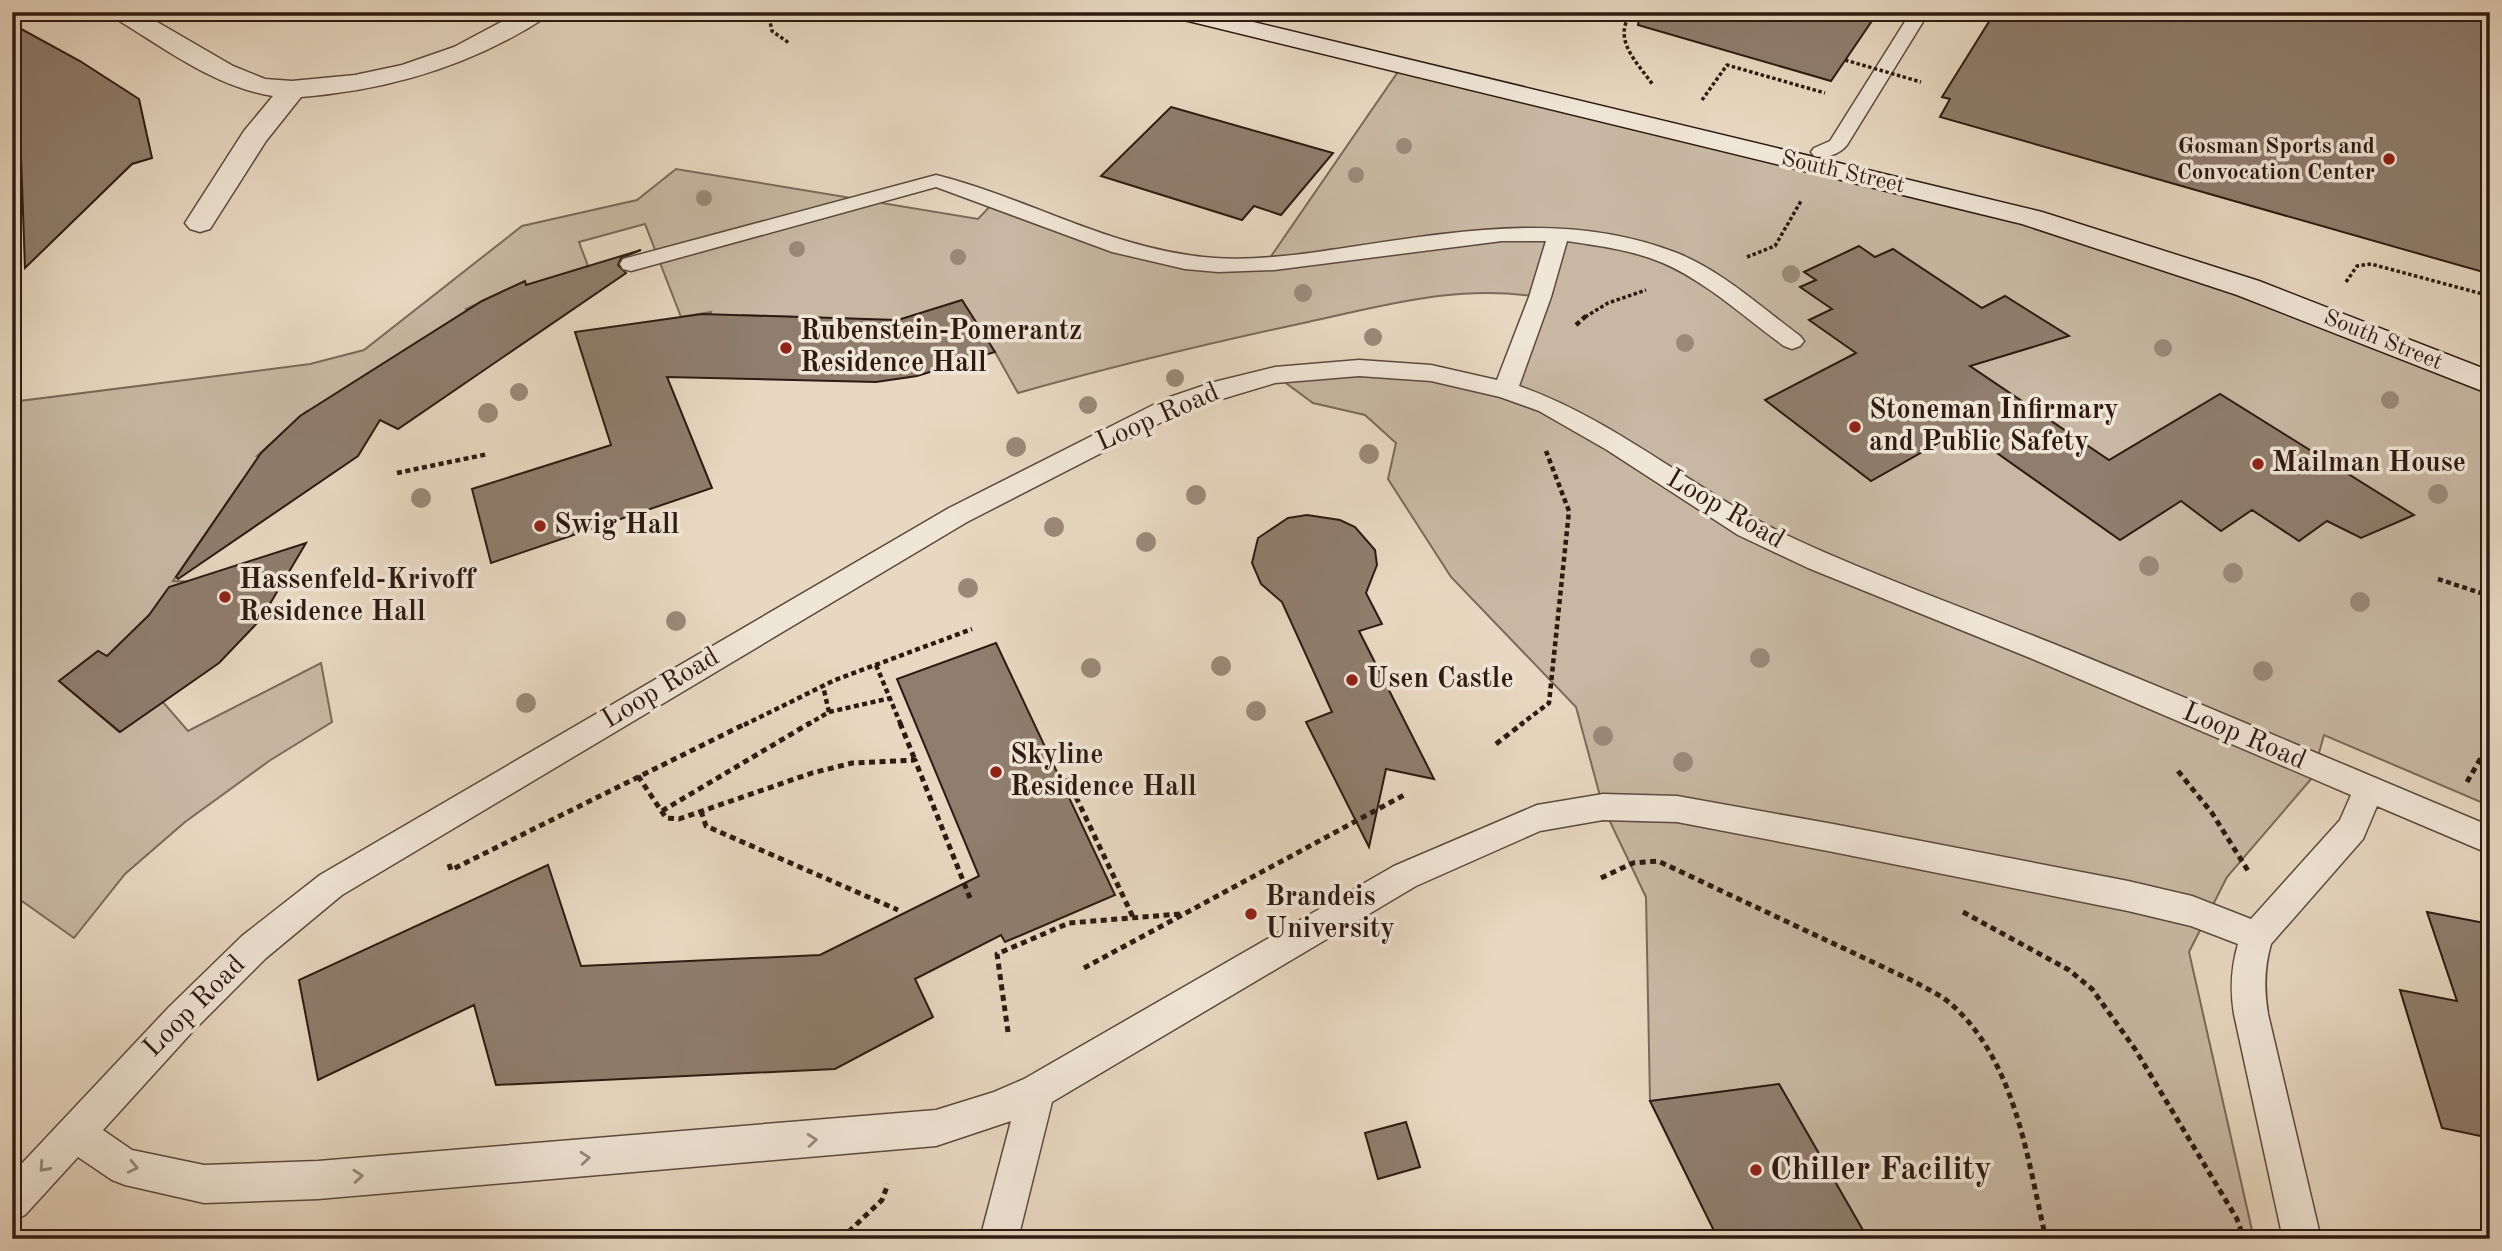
<svg xmlns="http://www.w3.org/2000/svg" width="2502" height="1251" font-family="'Old Standard TT',serif">
<style>
.green{fill:#c8b8a3;stroke:#7b695a;stroke-width:2}
.building{fill:#8f7d6d;stroke:#2e1a12;stroke-width:2}
.lines{fill:none;stroke-linecap:round;stroke-linejoin:round}
.service-casing{stroke:#5c4a3e;stroke-width:3}
.minor-casing{stroke:#5c4a3e;stroke-width:3}
.secondary-casing{stroke:#2e1a12;stroke-width:3}
.path-far2{stroke:#2e1a12;stroke-width:3.5;stroke-dasharray:3.5 2.5;stroke-linecap:butt}
.path-far1{stroke:#2e1a12;stroke-width:4.5;stroke-dasharray:5 3.5;stroke-linecap:butt}
.path{stroke:#2e1a12;stroke-width:5;stroke-dasharray:6 4.5;stroke-linecap:butt}
.service{fill:#f0e6d7;fill-rule:evenodd}
.minor{fill:#f0e6d7;fill-rule:evenodd}
.secondary{fill:#f0e6d7;fill-rule:evenodd}
.path-bridge{stroke:#2e1a12;stroke-width:3.5;stroke-dasharray:3.5 2.5;stroke-linecap:butt}
.tree{fill:#9b8979}
.oneway{stroke:#998a7e}
.poi-dot{fill:#8f2418;stroke:#f0e6d7;stroke-width:2.5}
.labels{text-anchor:middle;dominant-baseline:central;stroke-width:7;stroke-linejoin:round;paint-order:stroke}
.far-poi-label{font-size:23px;font-weight:bold;fill:#2e1a12;stroke:#f0e6d7;text-anchor:end}
.far-street-label{font-size:23px;fill:#2e1a12;stroke:#f0e6d7}
.poi-label{font-size:28px;font-weight:bold;fill:#2e1a12;stroke:#f0e6d7;text-anchor:start}
.street-label{font-size:28px;fill:#2e1a12;stroke:#f0e6d7}
.near-poi-label{font-size:33px;font-weight:bold;fill:#2e1a12;stroke:#f0e6d7;text-anchor:start}
</style>
<rect width="100%" height="100%" fill="#e8d8c1"/>
<filter id="stains"><feTurbulence type="fractalNoise" baseFrequency=".00286" numOctaves="4"/><feColorMatrix values="0 0 0 0 .2 0 0 0 0 .09 0 0 0 0 .02 0 0 0 .5 -.17"/></filter>
<radialGradient id="worn" r=".72"><stop offset=".6" stop-color="#630" stop-opacity="0"/><stop offset="1" stop-color="#630" stop-opacity=".3"/></radialGradient>
<path class="green" d="M1402,66l630,152 458,165v423l-166,-71 -12,43 -85,99 -38,75 65,287h-386l-89,-155 -129,17 -4,-204 -43,-90 -27,-100 -125,-130 -63,-98 8,-36 -31,-28 -52,-12 -38,-28 84,-7 146,22 34,-93c-81,-13 -152,8 -231,25 -98,21 -194,44 -290,71l-23,-41 -55,-32 -57,4 -27,-5 -113,-4 -3,4h-31l2,-7 -30,5 -36,-93 -66,18 9,24 -61,21 -2,-5 -59,27 4,3 -156,102 -7,-3 -50,45 9,1 -16,25h-9l-68,99 23,1 -82,79 -16,-10 -39,30 60,51 44,-30 25,29 133,-68 11,59 -63,39 -84,61 -60,52 -51,64 -62,-44v-492l298,-38 54,-14 158,-124 115,-26 39,-31 302,50 17,-18 168,56 102,8z"/>
<g class="building">
<polygon points="1640,12 1878,12 1831,81 1638,25"/>
<polygon points="1995,12 2490,12 2490,274 1940,117 1950,99 1942,97"/>
<polygon points="12,24 80,61 139,99 152,158 132,164 25,268 20,128 12,123"/>
<polygon points="1171,107 1333,153 1281,215 1254,206 1242,220 1101,176"/>
<polygon points="1859,246 1875,257 1893,249 1982,308 2005,296 2069,336 1970,366 2109,460 2220,394 2414,515 2361,538 2327,521 2299,541 2252,510 2221,531 2181,501 2120,540 1963,429 1871,481 1765,400 1856,353 1809,320 1832,309 1800,287 1816,280 1804,272"/>
<polygon points="641,250 621,258 618,265 626,273 398,429 380,420 358,456 178,579 176,577 261,453 300,416 482,301 525,281 526,285"/>
<polygon points="962,300 995,352 917,376 876,382 667,377 712,488 491,563 472,489 611,445 575,332 702,314 898,320"/>
<polygon points="1307,515 1340,520 1355,527 1375,550 1377,565 1366,593 1382,624 1359,631 1434,779 1386,769 1369,847 1306,722 1332,712 1282,602 1261,584 1252,563 1258,538 1288,518"/>
<polygon points="306,543 261,619 219,663 120,732 59,681 98,651 107,656 149,615 169,587"/>
<polygon points="996,643 1115,895 1005,942 1001,935 915,979 933,1017 835,1069 496,1085 474,1005 318,1080 299,980 548,865 581,966 820,955 979,876 897,679"/>
<polygon points="2427,912 2490,924 2490,1138 2442,1128 2400,990 2457,1001"/>
<polygon points="1779,1084 1868,1239 1718,1239 1650,1101"/>
<polygon points="1406,1122 1420,1167 1378,1179 1365,1133"/>
</g>
<g class="lines">
<g class="service-casing">
<g id="service">
<path d="M1911,12h18l-82,133c-7,9 -22,14 -33,11l-3,-4 3,-4 16,-7z"/>
<path d="M936,175c96,24 177,76 279,83 47,3 96,-5 142,-12 107,-16 216,-34 320,7 45,18 84,54 123,83l4,5 -4,5 -8,3 -8,-3c-39,-28 -77,-64 -121,-83 -31,-13 -63,-17 -96,-22l-16,56 -32,89c100,35 180,109 276,153 84,39 173,70 259,105 146,59 290,121 436,182v28l-113,-48 -14,33 -92,105c-7,24 -7,45 -3,70l53,225h-38l-49,-225c-4,-25 -3,-46 4,-70l-47,-18 -63,-15 -295,-59 -156,-30 -74,-2 -63,11 -124,55 -364,216 -34,137h-38l31,-118 -75,25 -618,53 -114,4 -79,-18 -13,-5 -34,-23 -53,58 -13,6v-47l157,-167 73,-71 78,-61 629,-367 218,-110 47,-16 61,-15 84,-7 72,5 66,15 32,-83 17,-56h-44l-228,29 -56,2 -33,-3 -73,-17 -176,-65 -305,84 -8,-2 -3,-5 3,-5zM1359,376l72,5 69,16 39,14 68,39 131,85 70,33 227,92 316,135 -11,25 -89,99 -59,-23 -64,-15 -295,-57 -156,-28 -74,-2 -66,11 -143,61 -370,213 -30,13 -58,18 -618,51 -114,4 -72,-15 -29,-20 90,-99 73,-73 76,-63 625,-373 218,-112 90,-27z"/>
</g>
</g>
<g class="minor-casing">
<path id="minor" d="M110,12h30l93,54 32,13 27,2 63,-6 47,-10 52,-18 66,-35h29l-3,5c-75,49 -157,73 -245,80l-35,44 -56,88 -10,3 -10,-3 -5,-6 59,-92 29,-35c-59,-9 -110,-49 -160,-79z"/>
</g>
<g class="secondary-casing">
<polygon id="secondary" points="1168,12 1212,12 2042,212 2259,281 2490,371 2490,394 2237,295 2022,224 1180,19 1171,17"/>
</g>
<g class="path-far2">
<polyline points="771,12 769,17 772,31 789,43"/>
<path d="M1632,12c-21,27 5,50 21,73"/>
<polyline points="1702,100 1727,65 1825,93"/>
<polyline points="1747,257 1775,246 1801,201"/>
<polyline points="2346,282 2357,266 2371,264 2490,296"/>
<polyline points="1585,317 1608,303 1646,290"/>
</g>
<g class="path-far1">
<polyline points="1576,325 1587,315"/>
<polyline points="397,473 488,454"/>
<polyline points="2438,579 2490,596"/>
<polyline points="876,665 901,725"/>
<polyline points="829,712 891,698"/>
<polyline points="744,725 835,680 972,629"/>
<polyline points="807,725 829,712 823,686"/>
<polyline points="1520,725 1549,703 1569,511 1546,451"/>
</g>
<g class="path">
<polyline points="900,723 915,760"/>
<polyline points="1496,744 1523,723"/>
<polyline points="2178,771 2212,813 2250,874"/>
<polyline points="638,776 666,818 679,819 812,773 852,763 915,760 970,898"/>
<polyline points="1067,778 1133,917"/>
<polyline points="2467,782 2490,742"/>
<polyline points="662,811 810,723"/>
<polyline points="701,811 706,826 898,910"/>
<polyline points="449,864 451,870 747,723"/>
<path d="M1601,878l32,-15 25,-2 255,120c12,7 26,13 37,22 66,58 77,155 96,236"/>
<polyline points="1963,912 2069,970 2092,989 2135,1049 2237,1219 2244,1239"/>
<polyline points="1084,968 1406,794"/>
<polyline points="1008,1032 997,954 1069,923 1180,914"/>
<polyline points="841,1239 882,1200 888,1184"/>
</g>
<use href="#service" class="service"/>
<use href="#minor" class="minor"/>
<use href="#secondary" class="secondary"/>
<polyline class="path-bridge" points="1845,60 1921,82"/>
</g>
<g class="tree">
<circle cx="1404" cy="146" r="8"/>
<circle cx="1356" cy="175" r="8"/>
<circle cx="704" cy="198" r="8"/>
<circle cx="797" cy="249" r="8"/>
<circle cx="958" cy="257" r="8"/>
<circle cx="1791" cy="274" r="9"/>
<circle cx="1303" cy="293" r="9"/>
<circle cx="1373" cy="337" r="9"/>
<circle cx="1685" cy="343" r="9"/>
<circle cx="2163" cy="348" r="9"/>
<circle cx="1175" cy="378" r="9"/>
<circle cx="519" cy="392" r="9"/>
<circle cx="2390" cy="400" r="9"/>
<circle cx="1088" cy="405" r="9"/>
<circle cx="488" cy="413" r="10"/>
<circle cx="1016" cy="447" r="10"/>
<circle cx="1369" cy="454" r="10"/>
<circle cx="2438" cy="494" r="10"/>
<circle cx="1196" cy="495" r="10"/>
<circle cx="421" cy="498" r="10"/>
<circle cx="1054" cy="527" r="10"/>
<circle cx="1146" cy="542" r="10"/>
<circle cx="2149" cy="566" r="10"/>
<circle cx="2233" cy="573" r="10"/>
<circle cx="968" cy="588" r="10"/>
<circle cx="2360" cy="602" r="10"/>
<circle cx="676" cy="621" r="10"/>
<circle cx="1760" cy="658" r="10"/>
<circle cx="1221" cy="666" r="10"/>
<circle cx="1091" cy="668" r="10"/>
<circle cx="2263" cy="671" r="10"/>
<circle cx="526" cy="703" r="10"/>
<circle cx="1256" cy="711" r="10"/>
<circle cx="1603" cy="736" r="10"/>
<circle cx="1683" cy="762" r="10"/>
</g>
<defs><path id="oneway-chevron" d="M-2-3.5L2.5 0L-2 3.5" fill="none" stroke-width="1.6" stroke-linecap="round" stroke-linejoin="round" transform="scale(1.75)"/></defs>
<g class="oneway">
<use href="#oneway-chevron" transform="translate(812 1140) rotate(-5)"/>
<use href="#oneway-chevron" transform="translate(585 1158) rotate(-5)"/>
<use href="#oneway-chevron" transform="translate(44 1167) rotate(132)"/>
<use href="#oneway-chevron" transform="translate(133 1167) rotate(13)"/>
<use href="#oneway-chevron" transform="translate(358 1176) rotate(-5)"/>
</g>
<g class="poi-dot">
<circle cx="2389" cy="159" r="7"/>
<circle cx="786" cy="348" r="7"/>
<circle cx="1855" cy="427" r="7"/>
<circle cx="2258" cy="464" r="7"/>
<circle cx="540" cy="526" r="7"/>
<circle cx="225" cy="597" r="7"/>
<circle cx="1352" cy="680" r="7"/>
<circle cx="996" cy="772" r="7"/>
<circle cx="1251" cy="914" r="7"/>
<circle cx="1756" cy="1170" r="7"/>
</g>
<g class="labels">
<g class="far-poi-label">
<text x="2375" y="146">Gosman Sports and<tspan x="2375" dy="26">Convocation Center</tspan></text>
</g>
<g class="far-street-label">
<text transform="translate(1843 172) rotate(13)">South Street</text>
<text transform="translate(2383 340) rotate(22)">South Street</text>
</g>
<g class="poi-label">
<text x="800" y="332">Rubenstein-Pomerantz<tspan x="800" dy="32">Residence Hall</tspan></text>
<text x="1869" y="411">Stoneman Infirmary<tspan x="1869" dy="32">and Public Safety</tspan></text>
<text x="2272" y="464">Mailman House</text>
<text x="554" y="526">Swig Hall</text>
<text x="239" y="581">Hassenfeld-Krivoff<tspan x="239" dy="32">Residence Hall</tspan></text>
<text x="1366" y="680">Usen Castle</text>
<text x="1010" y="756">Skyline<tspan x="1010" dy="32">Residence Hall</tspan></text>
<text x="1265" y="898">Brandeis<tspan x="1265" dy="32">University</tspan></text>
</g>
<g class="street-label">
<text transform="translate(1158 418) rotate(-24)">Loop Road</text>
<text transform="translate(1725 510) rotate(30)">Loop Road</text>
<text transform="translate(661 689) rotate(-31)">Loop Road</text>
<text transform="translate(2244 737) rotate(23)">Loop Road</text>
<text transform="translate(195 1007) rotate(-45)">Loop Road</text>
</g>
<g class="near-poi-label">
<text x="1770" y="1170">Chiller Facility</text>
</g>
</g>
<rect width="2502" height="1251" fill="none" stroke="#e8d8c1" stroke-width="42"/>
<rect x="14" y="14" width="2474" height="1223" fill="none" stroke="#2e1a12" stroke-width="3.5"/>
<rect x="21" y="21" width="2460" height="1209" fill="none" stroke="#2e1a12" stroke-width="2"/>
<rect width="100%" height="100%" filter="url(#stains)"/>
<rect width="100%" height="100%" fill="url(#worn)"/>
</svg>
